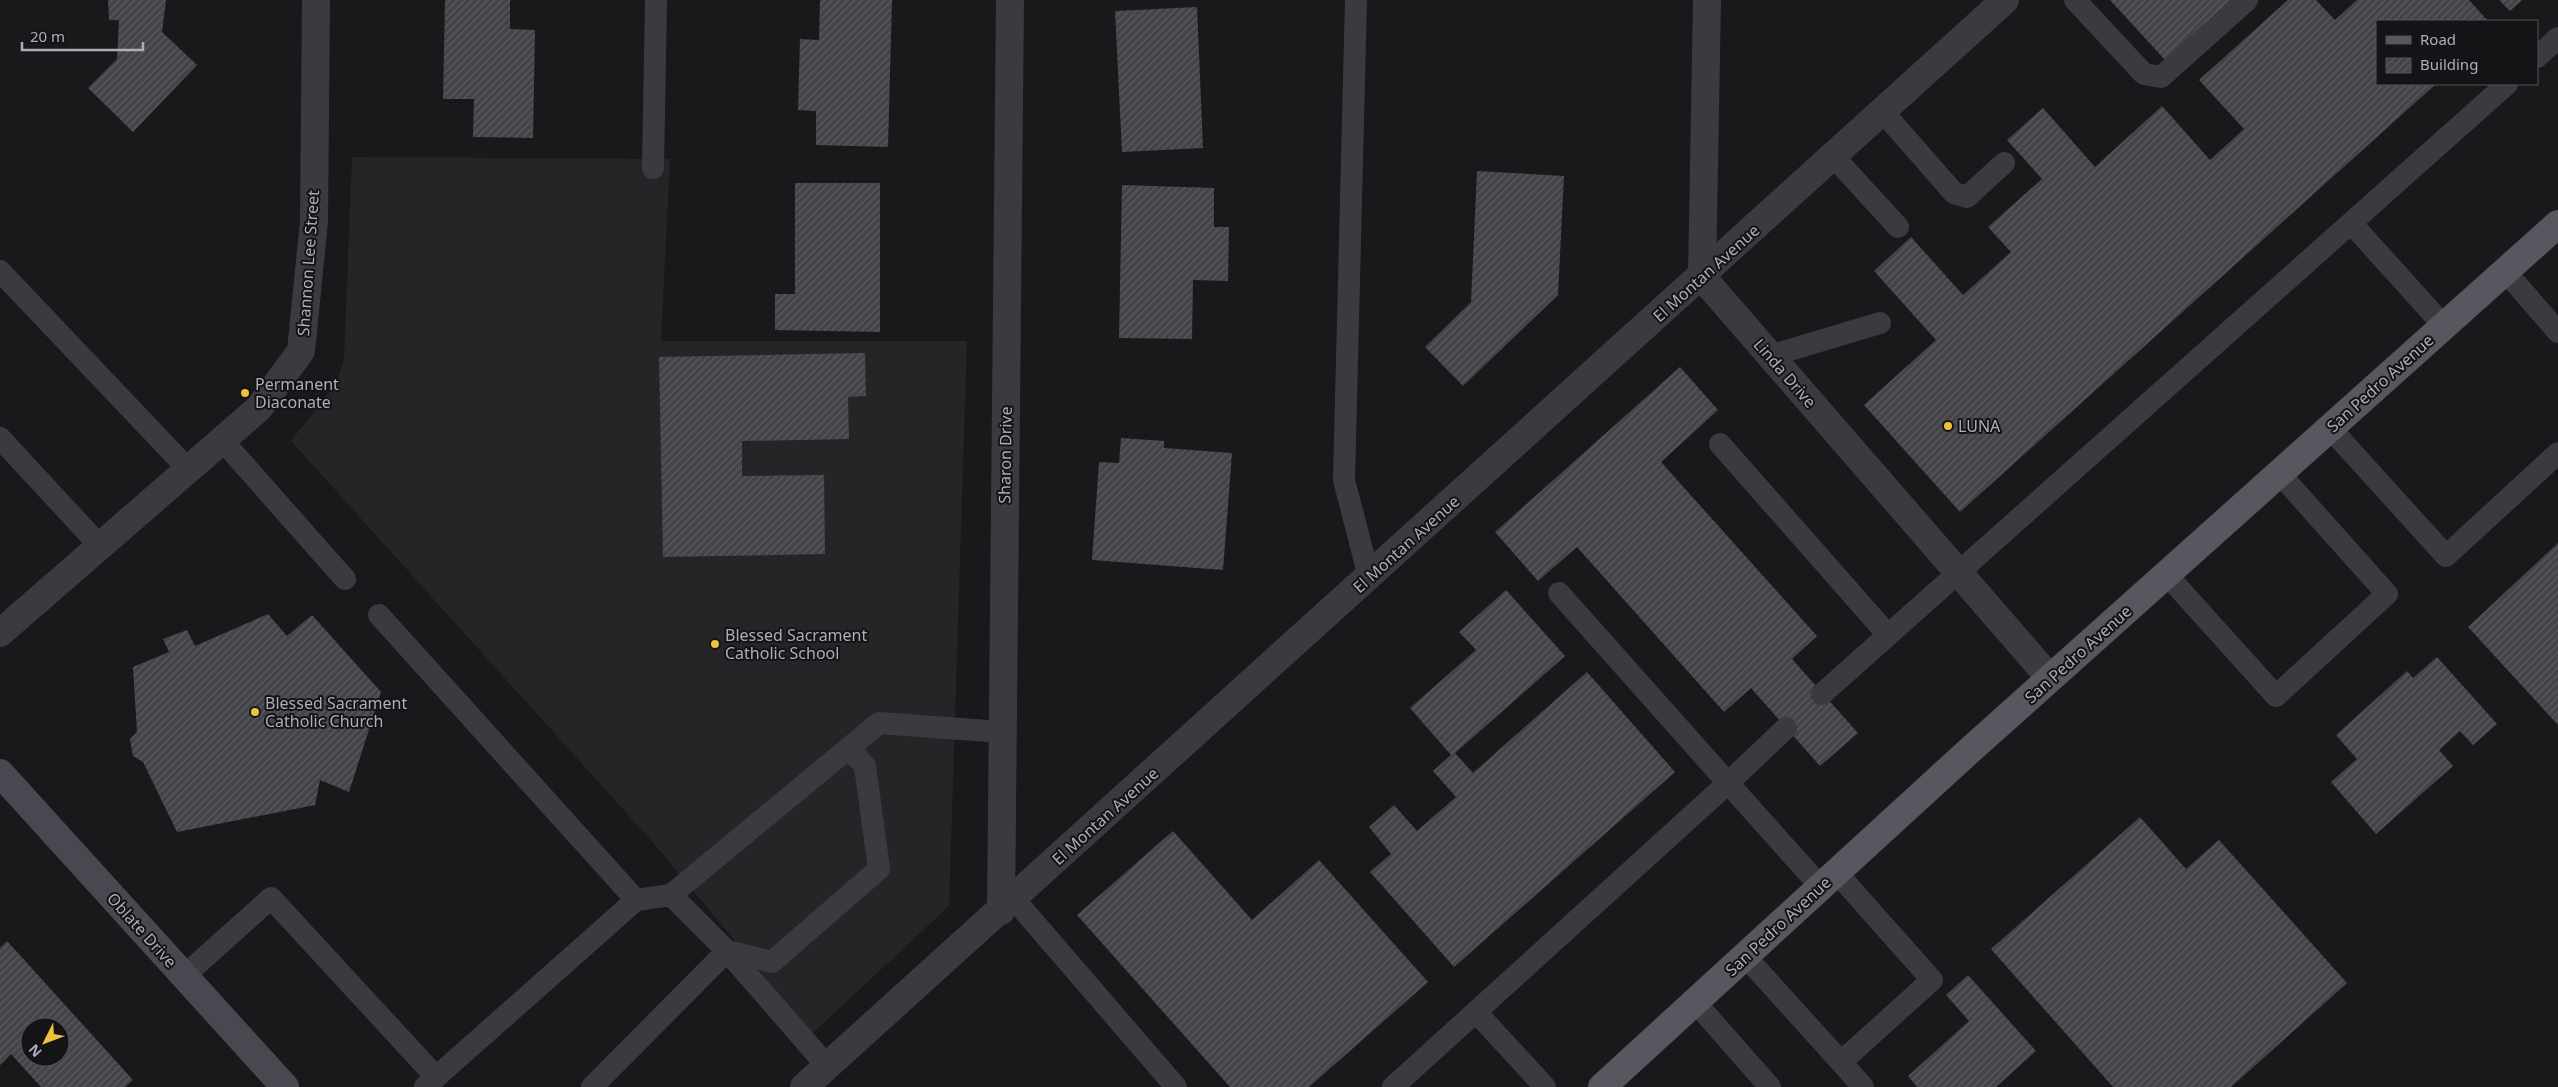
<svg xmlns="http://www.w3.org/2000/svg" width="2558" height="1087" font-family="'Noto Sans',sans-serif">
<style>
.built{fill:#252528}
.building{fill:url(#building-hatch);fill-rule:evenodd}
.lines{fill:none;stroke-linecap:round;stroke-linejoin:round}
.lane{stroke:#3a3b40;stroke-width:22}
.street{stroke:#3a3b40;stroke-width:28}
.secondary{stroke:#484950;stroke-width:28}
.primary{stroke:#56575f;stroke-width:28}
.poi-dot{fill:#edc23f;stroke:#141416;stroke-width:2}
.labels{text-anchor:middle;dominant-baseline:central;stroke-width:4;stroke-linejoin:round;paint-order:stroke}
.street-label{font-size:16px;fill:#acafba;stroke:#141416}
.poi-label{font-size:16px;fill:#acafba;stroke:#141416;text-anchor:start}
</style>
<defs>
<pattern id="building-hatch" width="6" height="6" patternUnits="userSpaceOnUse" patternTransform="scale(1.25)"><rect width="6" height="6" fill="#434448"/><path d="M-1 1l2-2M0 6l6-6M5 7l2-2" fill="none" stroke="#5b5c60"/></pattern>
</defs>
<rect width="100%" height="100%" fill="#19191b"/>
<polygon class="built" points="352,157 670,159 661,341 967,341 949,906 812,1034 657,847 291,441 337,382 344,359"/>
<g class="building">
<polygon points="108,0 166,0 162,32 197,65 133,132 88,88 117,59 119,20 109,20"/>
<polygon points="445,0 510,0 510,29 535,30 533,138 473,137 474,99 443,99"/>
<polygon points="820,0 892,0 888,147 816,145 816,111 798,110 800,39 819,40"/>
<polygon points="2110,0 2232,0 2166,61"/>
<polygon points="2288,0 2316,0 2335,20 2357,0 2469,0 2488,21 2377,21 2377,84 2436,84 1960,512 1864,405 1936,340 1874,271 1911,237 1963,295 2011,252 1988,227 2042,179 2007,140 2043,108 2095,167 2162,106 2210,160 2244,129 2199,80"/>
<polygon points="2499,0 2522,0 2510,11"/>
<polygon points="1197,7 1203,148 1122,152 1115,11"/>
<polygon points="1477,171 1564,176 1558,295 1463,386 1425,347 1471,302"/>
<polygon points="795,183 880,183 880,332 775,330 775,294 795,294"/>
<polygon points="1122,185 1214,188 1214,227 1229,227 1228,281 1193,280 1192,339 1119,338"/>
<polygon points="865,353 866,396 848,397 849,439 742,441 742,476 824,475 825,554 663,557 659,357"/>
<polygon points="1680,367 1718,410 1661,462 1817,636 1792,659 1858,733 1820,766 1751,688 1724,712 1577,547 1538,581 1495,532"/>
<polygon points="1121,438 1164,441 1164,448 1232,453 1223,570 1092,560 1099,462 1119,463"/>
<polygon points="2558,543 2558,725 2468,627"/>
<polygon points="1506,590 1565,656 1455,753 1473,773 1587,672 1675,772 1454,967 1370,872 1391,854 1369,827 1394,805 1417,831 1456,797 1433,771 1451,755 1410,708 1476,650 1459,632"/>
<polygon points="268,614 287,636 312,615 381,692 349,792 320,780 315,805 177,832 143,762 133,756 130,739 137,732 133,667 169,652 163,639 187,630 195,646"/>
<polygon points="2437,657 2497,724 2473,745 2460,731 2439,750 2453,766 2376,834 2331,782 2357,759 2336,735 2407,671 2413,678"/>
<polygon points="2140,817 2186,869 2219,840 2347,983 2231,1087 2113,1087 1991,949"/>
<polygon points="1173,831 1252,920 1319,860 1428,982 1309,1087 1230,1087 1077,915"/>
<path d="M7,941l126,139 -8,7h-84l-30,-33 -11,11v-117zM30,1027h30v30h-30z"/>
<polygon points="1968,975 2036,1051 1996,1087 1917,1087 1908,1076 1969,1021 1946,995"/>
</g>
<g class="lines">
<g class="lane">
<polyline points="1356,0 1344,480 1369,577"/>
<polyline points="2075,0 2144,74 2161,77 2247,0"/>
<polyline points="2537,57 2558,38"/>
<polyline points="1883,112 1954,193 1967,197 2004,163"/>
<polyline points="1834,157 1898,227"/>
<polyline points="653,168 656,0"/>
<polyline points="2352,224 2444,326"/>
<polyline points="0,271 188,469"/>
<polyline points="2505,271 2558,332"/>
<polyline points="1770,356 1880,323"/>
<polyline points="2330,428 2446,556 2558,453"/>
<polyline points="0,438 100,546"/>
<polyline points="222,440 345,579"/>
<polyline points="1720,444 1888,635"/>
<polyline points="2166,574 2276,696 2387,594 2279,473"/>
<polyline points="1559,593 1728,783 1786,728"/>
<polyline points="379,615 636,900"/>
<polyline points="1822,694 2507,84"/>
<polyline points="671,895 879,723 1002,732"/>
<polyline points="1014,899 1176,1087"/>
<polyline points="1745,956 1841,1062 1932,980 1836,872"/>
<polyline points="184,976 271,898 436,1077"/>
<polyline points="1695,1002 1770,1087"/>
<polyline points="1476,1012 1545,1087"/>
<polyline points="1841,1062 1863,1087"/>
<polyline points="425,1087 636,900 671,895 727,951 827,1066"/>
<polyline points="592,1087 727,951 772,962 879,869 865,766 849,748"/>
<polyline points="1393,1087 1728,783 1821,887"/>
</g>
<g class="street">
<polyline points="1707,0 1702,277 2050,678"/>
<polyline points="0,633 259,408 301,351 314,221 316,0"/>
<polyline points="1001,911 1010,0"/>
<polyline points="804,1087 2005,0"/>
</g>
<polyline class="secondary" points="0,773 285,1087"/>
<polyline class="primary" points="1602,1087 1969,751 2558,224"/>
</g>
<g class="poi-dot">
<circle cx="245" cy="393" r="5"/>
<circle cx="1948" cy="426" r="5"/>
<circle cx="715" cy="644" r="5"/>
<circle cx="255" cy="712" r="5"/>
</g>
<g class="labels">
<g class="street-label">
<text transform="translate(308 263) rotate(-86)">Shannon Lee Street</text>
<text transform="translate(1706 273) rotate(-42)">El Montan Avenue</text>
<text transform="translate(1785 373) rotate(49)">Linda Drive</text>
<text transform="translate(2380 383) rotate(-42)">San Pedro Avenue</text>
<text transform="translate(1005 455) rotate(-89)">Sharon Drive</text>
<text transform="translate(1406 544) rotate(-42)">El Montan Avenue</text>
<text transform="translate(2078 654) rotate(-42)">San Pedro Avenue</text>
<text transform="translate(1105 816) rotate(-42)">El Montan Avenue</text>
<text transform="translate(1778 926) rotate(-43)">San Pedro Avenue</text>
<text transform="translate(142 930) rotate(48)">Oblate Drive</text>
</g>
<g class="poi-label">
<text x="255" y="384">Permanent<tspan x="255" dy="18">Diaconate</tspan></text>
<text x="1958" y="426">LUNA</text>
<text x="725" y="635">Blessed Sacrament<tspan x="725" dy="18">Catholic School</tspan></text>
<text x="265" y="703">Blessed Sacrament<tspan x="265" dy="18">Catholic Church</tspan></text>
</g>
</g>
<rect x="2376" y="20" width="162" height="65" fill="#141416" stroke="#515258"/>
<rect x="2386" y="36" width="25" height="8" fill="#56575f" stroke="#515258"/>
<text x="2420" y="45" font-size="15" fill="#acafba">Road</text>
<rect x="2386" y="58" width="25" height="15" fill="url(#building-hatch)" stroke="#515258"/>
<text x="2420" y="70" font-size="15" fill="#acafba">Building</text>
<g transform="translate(45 1042) rotate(228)"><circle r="24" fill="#141416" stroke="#515258"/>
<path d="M0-4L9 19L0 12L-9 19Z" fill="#edc23f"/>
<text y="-8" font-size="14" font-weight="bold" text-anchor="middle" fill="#acafba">N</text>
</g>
<path d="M22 42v8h121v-8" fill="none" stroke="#acafba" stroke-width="2.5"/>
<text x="30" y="42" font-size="15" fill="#acafba" stroke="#141416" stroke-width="4" paint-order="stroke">20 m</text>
</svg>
